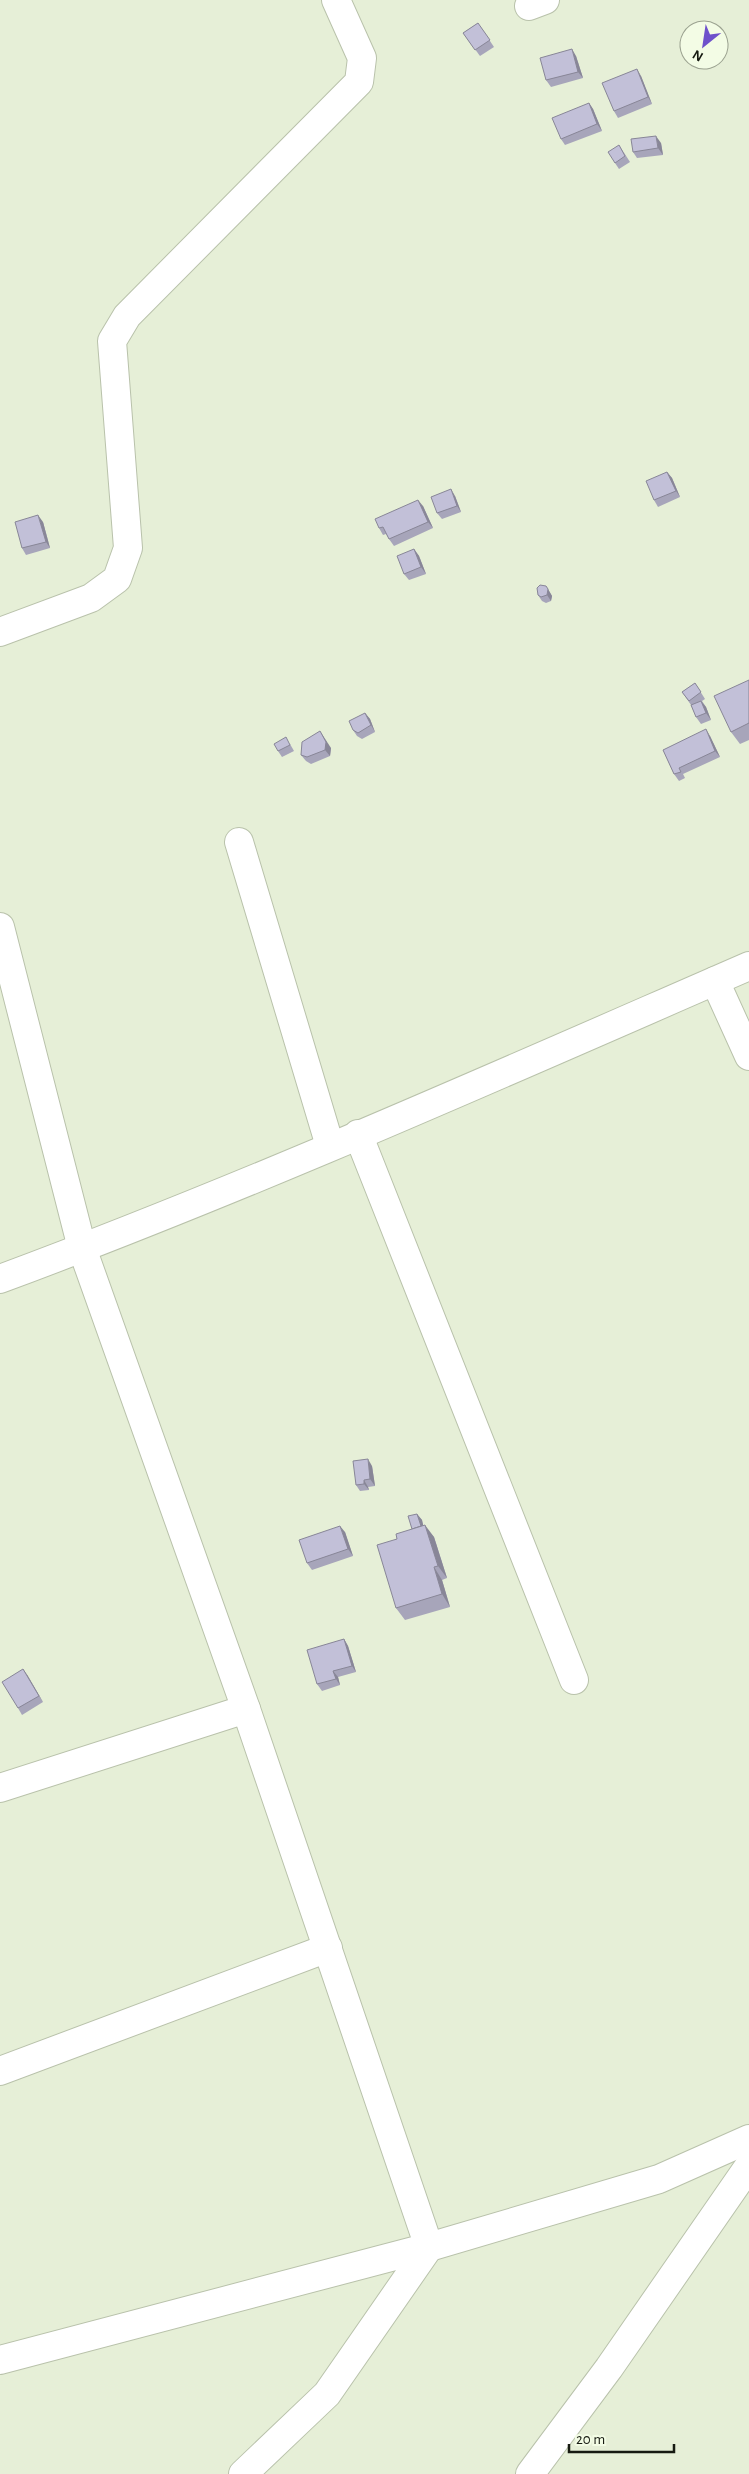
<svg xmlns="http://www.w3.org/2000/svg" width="749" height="2474" font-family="'Alegreya Sans',sans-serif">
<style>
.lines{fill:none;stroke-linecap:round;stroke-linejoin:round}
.minor-casing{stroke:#b9c2ab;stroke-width:30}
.minor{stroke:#fff;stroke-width:28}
.wall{fill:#a7a5ba}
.shaded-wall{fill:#888697}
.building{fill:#c2c0d8;stroke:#888697}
</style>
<rect width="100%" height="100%" fill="#e6efd7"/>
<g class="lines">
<g class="minor-casing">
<g id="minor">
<polyline points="529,6 545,0"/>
<polyline points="0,632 91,598 117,579 128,548 112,341 127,316 359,82 362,58 336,0"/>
<polyline points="239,842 330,1146"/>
<polyline points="0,927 82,1248 246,1709 429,2247 327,2394 243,2474"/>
<polyline points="715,981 749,1056"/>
<polyline points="358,1134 574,1680"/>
<path d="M0,1279c253,-94 501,-205 749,-313"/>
<polyline points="0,1788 246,1709"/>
<polyline points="0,2071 328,1948"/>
<polyline points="0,2360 429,2247 659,2179 749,2139"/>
<polyline points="530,2474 609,2368 749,2166"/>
</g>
</g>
<use href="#minor" class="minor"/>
</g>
<g class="wall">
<polygon points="478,23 494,47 480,56 463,33"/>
<polygon points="576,56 583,78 551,87 546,80"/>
<polygon points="641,76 652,104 618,118 614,111"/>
<polygon points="589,103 593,109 602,131 565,145 561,139"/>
<polygon points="661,143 663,155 637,158 633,152"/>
<polygon points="619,145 630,162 619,169 615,163"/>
<polygon points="667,472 672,478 680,497 658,507 654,500"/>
<polygon points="455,496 461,512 442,519 437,513"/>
<polygon points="423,506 433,528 394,546 389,539 386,534 383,535 379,528"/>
<polygon points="43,522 50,548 26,555 22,548"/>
<polygon points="414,549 419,556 426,574 409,580 404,574"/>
<polygon points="546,586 552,596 551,601 546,603 542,601 538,595"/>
<polygon points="749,680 749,740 740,744 731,732"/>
<polygon points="695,683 705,699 702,701 706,707 711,720 701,724 696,717 691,705 682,692"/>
<polygon points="365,713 370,719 375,732 362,739 357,736 353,730"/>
<polygon points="710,736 720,757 683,774 685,778 679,781 674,774 663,750"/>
<polygon points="290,744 294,751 282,757 278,751"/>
<polygon points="331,748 330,756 311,764 306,761 301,755"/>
<polygon points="372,1466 375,1486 368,1487 369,1490 360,1491 356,1485"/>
<polygon points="417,1514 422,1520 423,1526 434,1537 447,1578 442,1580 450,1607 405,1620 396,1608 397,1539 412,1529"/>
<polygon points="345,1532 353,1556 312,1570 307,1563"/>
<polygon points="344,1639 348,1646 356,1672 338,1677 340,1685 322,1691 317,1684"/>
<polygon points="23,1669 43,1702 22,1715 18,1708"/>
</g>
<g class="shaded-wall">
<polygon points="572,49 576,56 583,78 578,72"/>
<polygon points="637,69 641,76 652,104 648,97"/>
<polygon points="589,103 593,109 602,131 597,124"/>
<polygon points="656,136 661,143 663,155 658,148"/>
<polygon points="667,472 672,478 680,497 676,491"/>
<polygon points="451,489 455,496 461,512 457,506"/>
<polygon points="418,500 423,506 433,528 428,522"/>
<polygon points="38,515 43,522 50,548 46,542"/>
<polygon points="414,549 419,556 426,574 421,567"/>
<polygon points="548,589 552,596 551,601 547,595"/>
<polygon points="701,701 706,707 711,720 706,713"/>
<polygon points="365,713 370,719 375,732 371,725"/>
<polygon points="706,729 710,736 720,757 715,751"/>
<polygon points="320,731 331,748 330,756 325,750"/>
<polygon points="368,1459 372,1466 375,1486 370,1479"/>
<polygon points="364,1480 368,1487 369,1490 364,1484"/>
<polygon points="417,1514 422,1520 425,1533 421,1526"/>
<polygon points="425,1525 434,1537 447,1578 438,1566"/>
<polygon points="340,1526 345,1532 353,1556 348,1549"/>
<polygon points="434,1567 442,1580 450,1607 442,1594"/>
<polygon points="344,1639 348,1646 356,1672 352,1666"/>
<polygon points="23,1669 28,1676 43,1702 39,1696"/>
<polygon points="333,1671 338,1677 340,1685 336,1679"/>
</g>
<g class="building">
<polygon points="478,23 490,40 475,50 463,33"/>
<polygon points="572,49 578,72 546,80 540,58"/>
<polygon points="637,69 648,97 614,111 602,83"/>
<polygon points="589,103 597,124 561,139 552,118"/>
<polygon points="656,136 658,148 633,152 631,139"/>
<polygon points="619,145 625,156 615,163 608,152"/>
<polygon points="667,472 676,491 654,500 646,481"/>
<polygon points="451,489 457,506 437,513 431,497"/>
<polygon points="418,500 428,522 389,539 383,527 379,528 375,519"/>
<polygon points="38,515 46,542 22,548 15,522"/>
<polygon points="414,549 421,567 404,574 397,556"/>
<polygon points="540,585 546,586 548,589 547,595 541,597 538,595 537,588"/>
<polygon points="749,680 749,723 731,732 714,696"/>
<polygon points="695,683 701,692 689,701 682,692"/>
<polygon points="701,701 706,713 696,717 691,705"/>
<polygon points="365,713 371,725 358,733 353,730 349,721"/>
<polygon points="706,729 715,751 679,768 681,772 674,774 663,750"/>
<polygon points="320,731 326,742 325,750 307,757 301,755 302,742"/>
<polygon points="286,737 290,745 278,751 274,744"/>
<polygon points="368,1459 370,1479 364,1480 364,1484 356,1485 353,1461"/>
<polygon points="417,1514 421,1526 412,1529 408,1516"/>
<polygon points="425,1525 438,1566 434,1567 442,1594 396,1608 377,1545 397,1539 396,1534"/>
<polygon points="340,1526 348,1549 307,1563 299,1540"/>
<polygon points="344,1639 352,1666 333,1671 336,1679 317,1684 307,1650"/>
<polygon points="23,1669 39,1696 18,1708 2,1682"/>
</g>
<g transform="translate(704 45) rotate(210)"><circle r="24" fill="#f3fce5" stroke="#9ba290"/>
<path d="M0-4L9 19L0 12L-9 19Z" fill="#6e51cb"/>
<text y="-8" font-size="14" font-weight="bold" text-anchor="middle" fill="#161a11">N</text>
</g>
<path d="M569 2444v8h105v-8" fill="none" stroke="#161a11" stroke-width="2.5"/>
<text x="576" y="2444" font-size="15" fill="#161a11" stroke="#f3fce5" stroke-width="4" paint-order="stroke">20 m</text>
</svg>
